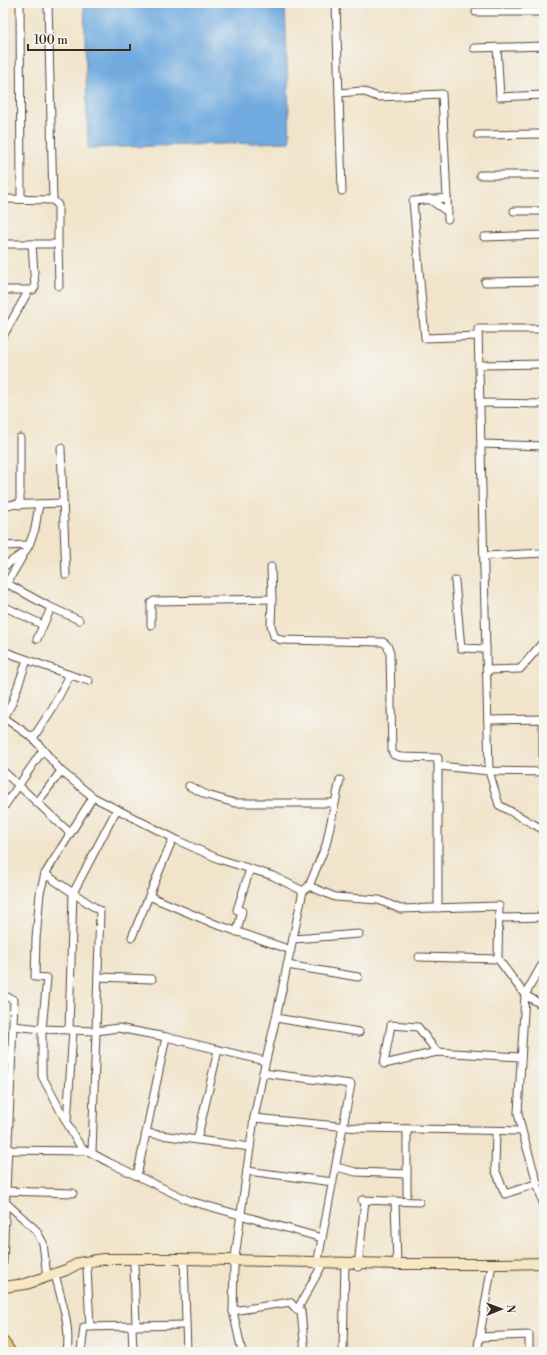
<svg xmlns="http://www.w3.org/2000/svg" width="547" height="1355" font-family="'Libre Bodoni',serif">
<style>
.water{fill:#6faadf;stroke:#556a7e}
.lines{fill:none;stroke-linecap:round;stroke-linejoin:round}
.street-casing{stroke:#564638;stroke-width:9}
.secondary-casing{stroke:#564638;stroke-width:12}
.primary-casing{stroke:#564638;stroke-width:13}
.street{stroke:#fff;stroke-width:7}
.secondary{stroke:#f7e8c3;stroke-width:10}
.primary{stroke:#ecc669;stroke-width:11}
</style>
<rect width="100%" height="100%" fill="#f6f6f2"/>
<filter id="ink" filterUnits="userSpaceOnUse"><feTurbulence type="fractalNoise" baseFrequency=".025" numOctaves="2"/><feDisplacementMap in="SourceGraphic" scale="8" xChannelSelector="R" yChannelSelector="G"/><feConvolveMatrix kernelMatrix="1 2 1 2 8 2 1 2 1" color-interpolation-filters="sRGB"/></filter>
<filter id="wash" filterUnits="userSpaceOnUse"><feTurbulence type="fractalNoise" baseFrequency=".012" numOctaves="4" result="noise"/><feDisplacementMap in="SourceGraphic" scale="16" xChannelSelector="R" yChannelSelector="G"/><feGaussianBlur stdDeviation="0.9" result="paint"/><feColorMatrix in="noise" values="0 0 0 0 0 0 0 0 0 0 0 0 0 0 0 0 0 1.4 0 .05"/><feComposite in="paint" operator="in"/></filter>
<g filter="url(#wash)">
<rect width="100%" height="100%" fill="#f1e4cb"/>
<polygon class="water" points="84,3 285,3 290,142 88,148"/>
</g>
<g filter="url(#ink)">
<g class="lines">
<g class="street-casing">
<g id="street">
<polyline points="20,3 21,199"/>
<polyline points="48,3 53,200"/>
<polyline points="336,3 342,191"/>
<polyline points="476,12 544,12"/>
<polyline points="497,47 500,97 544,95"/>
<polyline points="474,48 544,46"/>
<polyline points="339,93 362,91 378,97 442,94 448,219"/>
<polyline points="478,135 544,134"/>
<polyline points="480,175 544,175"/>
<polyline points="447,198 413,201 425,338 478,336"/>
<polyline points="3,199 53,200 58,205 58,244 3,244"/>
<polyline points="429,199 448,212"/>
<polyline points="514,211 544,211"/>
<polyline points="484,237 544,235"/>
<polyline points="58,244 59,286"/>
<polyline points="485,282 544,281"/>
<polyline points="3,290 29,290 3,336"/>
<polyline points="29,290 33,290 35,287 32,244"/>
<polyline points="544,329 478,329 489,771 499,805 544,830"/>
<polyline points="479,365 544,364"/>
<polyline points="480,403 544,404"/>
<polyline points="481,444 544,446"/>
<polyline points="61,448 66,575"/>
<polyline points="3,505 63,503"/>
<polyline points="20,505 20,438"/>
<polyline points="3,546 29,545"/>
<polyline points="484,556 544,553"/>
<polyline points="3,567 22,554"/>
<polyline points="271,567 272,599 271,625 274,636 281,640 383,642 387,645 390,653 392,751 394,755 401,757 438,758 438,908"/>
<polyline points="455,581 461,648 486,649"/>
<polyline points="6,583 48,606 79,620"/>
<polyline points="3,590 29,545 35,529 39,504"/>
<polyline points="3,606 43,625"/>
<polyline points="151,625 151,603 154,601 272,599"/>
<polyline points="37,639 51,608"/>
<polyline points="3,651 70,675 52,709 33,738"/>
<polyline points="487,670 520,669 544,641"/>
<polyline points="70,675 89,681"/>
<polyline points="3,717 33,738 61,771 93,797 181,842 219,859 273,876 303,891 309,886 335,897 379,900 400,909 499,906 498,959 525,995 544,1006"/>
<polyline points="4,718 12,703 27,660"/>
<polyline points="488,720 543,719 543,760"/>
<polyline points="439,766 489,771 544,772"/>
<polyline points="3,771 70,833"/>
<polyline points="189,786 207,795 235,803 335,803"/>
<polyline points="93,797 45,874 40,893 36,939 35,977 47,978 42,1029 42,1076 75,1138 82,1148 110,1163 190,1201 322,1238"/>
<polyline points="37,803 61,771"/>
<polyline points="3,808 43,750"/>
<polyline points="45,874 100,911 92,1153"/>
<polyline points="309,886 326,845 340,780"/>
<polyline points="149,896 215,924 291,950"/>
<polyline points="499,918 544,917"/>
<polyline points="237,932 242,911 237,910 250,869"/>
<polyline points="132,937 173,838"/>
<polyline points="293,939 359,934"/>
<polyline points="419,957 498,959"/>
<polyline points="544,961 525,995 518,1113 522,1131 544,1206"/>
<polyline points="287,965 358,977"/>
<polyline points="98,977 152,979"/>
<polyline points="3,995 14,1000 3,1263"/>
<polyline points="276,1018 359,1032"/>
<polyline points="13,1026 42,1029 96,1031 118,1028 166,1037 265,1061"/>
<polyline points="69,1030 73,893 117,809"/>
<polyline points="437,1052 418,1027 391,1025 384,1064 437,1052 521,1057"/>
<polyline points="263,1073 351,1084 317,1265"/>
<polyline points="254,1118 358,1128 522,1131"/>
<polyline points="67,1122 73,1030"/>
<polyline points="407,1129 407,1194"/>
<polyline points="496,1131 495,1169 505,1194 538,1183"/>
<polyline points="146,1133 250,1147"/>
<polyline points="197,1140 218,1050"/>
<polyline points="3,1150 87,1151"/>
<polyline points="336,1167 356,1172 407,1174"/>
<polyline points="247,1171 333,1182"/>
<polyline points="137,1176 166,1037"/>
<polyline points="3,1191 73,1193"/>
<polyline points="362,1200 419,1202"/>
<polyline points="395,1201 397,1264"/>
<polyline points="5,1202 36,1230 43,1243 47,1277"/>
<polyline points="184,1259 187,1352"/>
<polyline points="134,1264 136,1326"/>
<polyline points="358,1267 365,1200"/>
<polyline points="87,1268 90,1327"/>
<path d="M55,1274c6,25 16,52 12,78"/>
<polyline points="233,1311 290,1302 297,1310"/>
<polyline points="132,1326 133,1352"/>
<polyline points="480,1337 529,1335 529,1352"/>
<polyline points="81,1352 84,1327 186,1325"/>
<polyline points="242,1352 233,1311 234,1265 254,1118 263,1073 276,1018 303,891"/>
<polyline points="305,1352 301,1311 297,1310 321,1267"/>
<polyline points="343,1352 345,1262"/>
<polyline points="477,1352 492,1264"/>
</g>
</g>
<g class="secondary-casing">
<polyline id="secondary" points="3,1287 26,1284 66,1270 79,1263 103,1259 184,1259 397,1264 502,1264 544,1263"/>
</g>
<g class="primary-casing">
<polyline id="primary" points="3,1342 10,1352"/>
</g>
<use href="#street" class="street"/>
<use href="#secondary" class="secondary"/>
<use href="#primary" class="primary"/>
</g>
</g>
<rect width="547" height="1355" fill="none" stroke="#f6f6f2" stroke-width="16"/>
<g transform="translate(501 1309) rotate(89)" stroke="#f6f6f2" stroke-width="3" paint-order="stroke">
<path d="M0-3L7 15L0 10L-7 15Z" fill="#3b2a1e"/>
<text y="-6" font-size="11" font-weight="bold" text-anchor="middle" fill="#3b2a1e">N</text>
</g>
<path d="M28 44v6h102v-6" fill="none" stroke="#3b2a1e" stroke-width="2"/>
<text x="34" y="44" font-size="12" fill="#3b2a1e" stroke="#f6f6f2" stroke-width="3" paint-order="stroke">100 m</text>
</svg>
